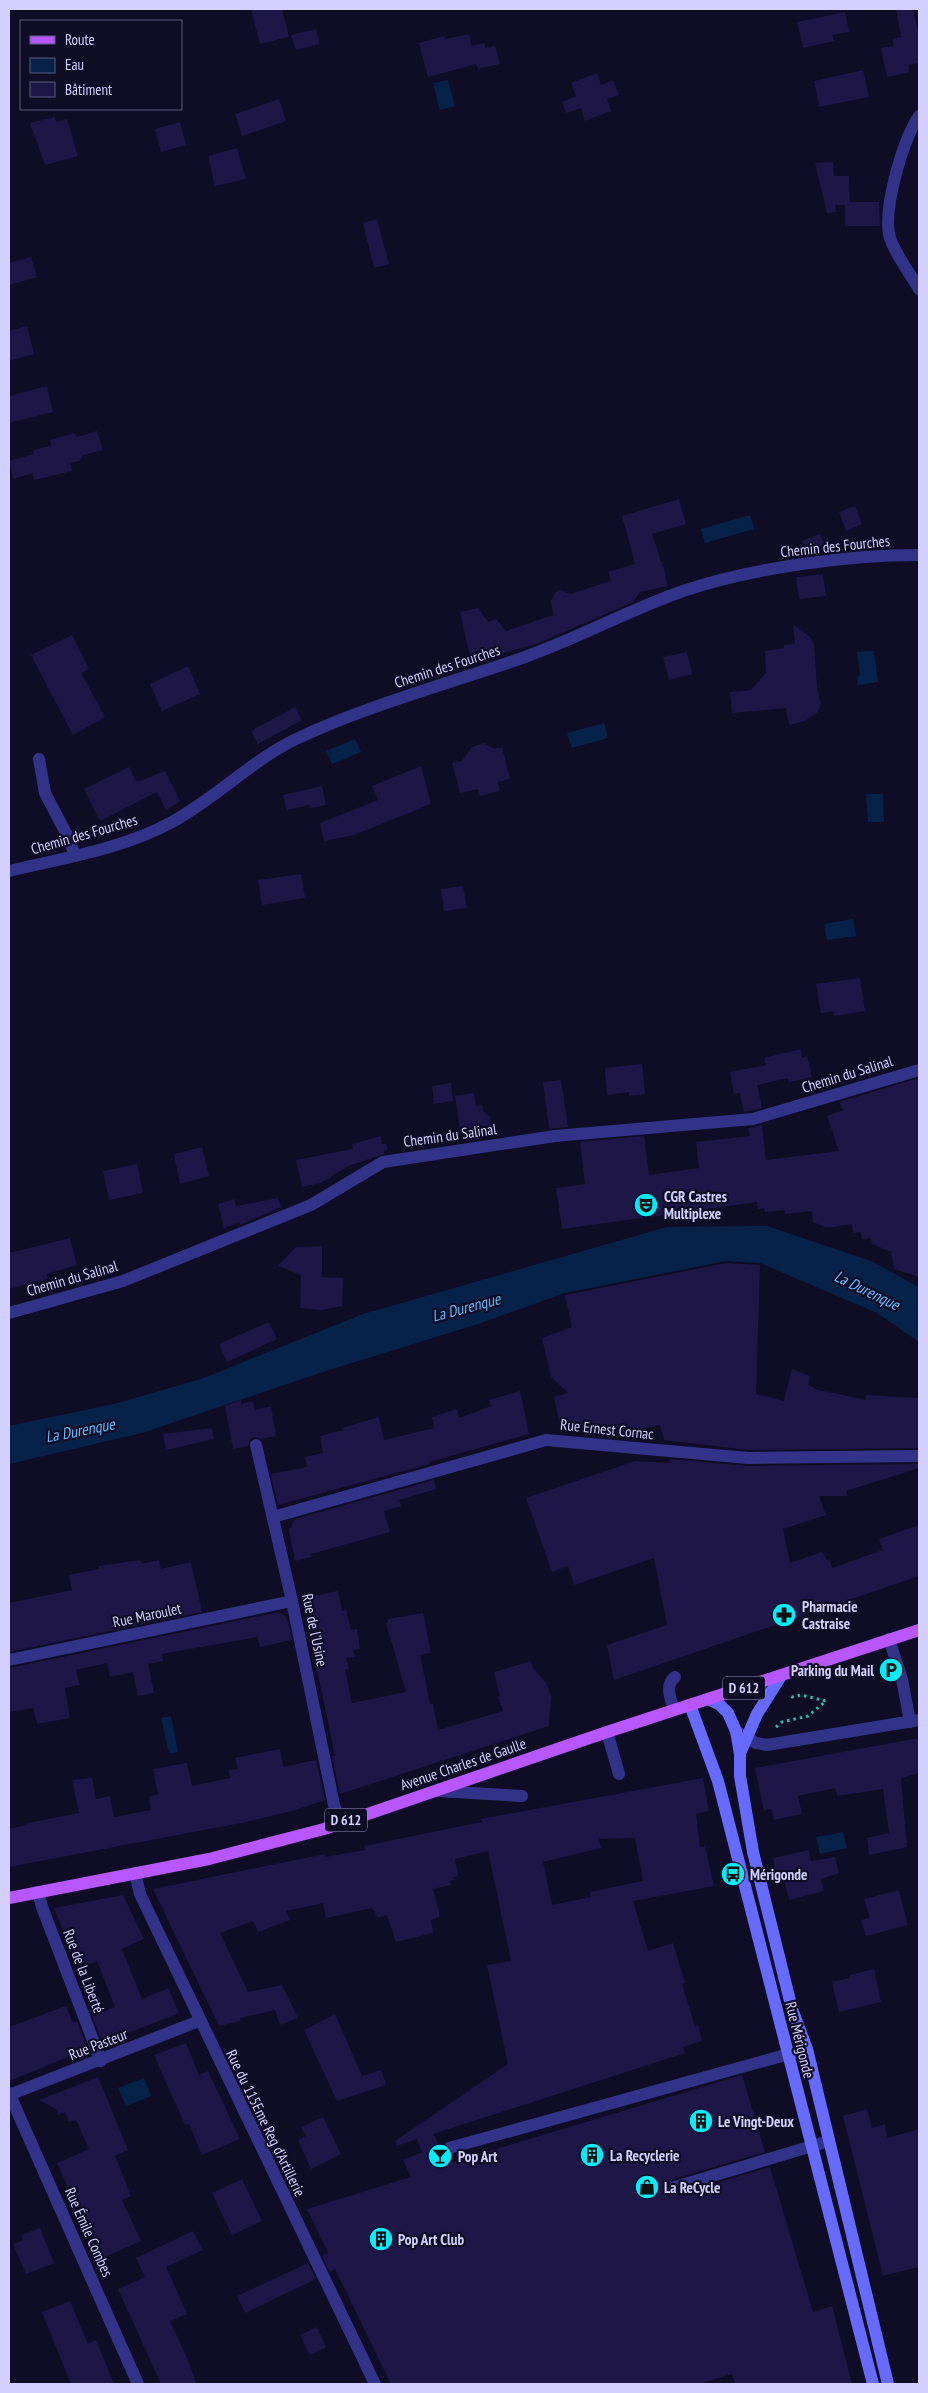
<svg xmlns="http://www.w3.org/2000/svg" width="928" height="2393" font-family="'PT Sans Narrow',sans-serif">
<style>
.water{fill:#072249}
.building{fill:#1e1647;fill-rule:evenodd}
.lines{fill:none;stroke-linecap:round;stroke-linejoin:round}
.path{stroke:#23c0af;stroke-width:3;stroke-dasharray:2.5 4;stroke-linecap:butt}
.lane{stroke:#323388;stroke-width:12}
.street{stroke:#323388;stroke-width:12}
.secondary{stroke:#676aff;stroke-width:12}
.primary{stroke:#b857ff;stroke-width:12}
.labels{text-anchor:middle;dominant-baseline:central;stroke-width:4.5;stroke-linejoin:round;paint-order:stroke}
.shield{fill:#0f0c25;stroke:#9895be;stroke-width:1}
.shield-label{font-size:14px;font-weight:bold;fill:#d3d0ff}
.street-label{font-size:15px;fill:#d3d0ff;stroke:#0f0c25}
.poi-label{font-size:15px;font-weight:bold;fill:#d3d0ff;stroke:#0f0c25;text-anchor:start}
.water-label{font-size:16px;font-style:italic;fill:#5ebcff;stroke:#0f0c25}
</style>
<rect width="100%" height="100%" fill="#0f0c25"/>
<g class="water">
<polygon points="448,80 455,106 440,110 433,83"/>
<polygon points="750,515 754,529 705,543 701,529"/>
<polygon points="874,651 878,682 858,685 856,677 860,675 857,652"/>
<polygon points="604,723 608,738 572,748 567,733"/>
<polygon points="355,739 361,752 332,764 326,751"/>
<polygon points="866,794 883,794 884,822 868,822"/>
<polygon points="853,919 856,936 827,940 824,924"/>
<polygon points="767,1226 871,1261 919,1287 919,1342 877,1313 760,1263 726,1261 565,1293 478,1324 326,1371 142,1433 9,1464 9,1426 118,1403 204,1378 363,1314 667,1227"/>
<polygon points="171,1716 178,1752 169,1753 161,1718"/>
<polygon points="843,1832 847,1848 820,1854 816,1837"/>
<polygon points="144,2078 151,2096 126,2106 118,2088"/>
</g>
<g class="building">
<polygon points="251,9 282,9 289,37 260,44"/>
<polygon points="896,9 913,9 919,36 919,63 908,65 909,72 887,77 881,48 894,46 892,39 901,37"/>
<polygon points="845,12 849,32 832,35 834,41 803,48 797,22"/>
<polygon points="316,29 320,44 296,50 291,35"/>
<polygon points="469,34 472,46 484,43 485,48 495,46 500,64 478,69 476,64 428,77 419,43 444,36 445,39"/>
<polygon points="863,70 869,97 819,107 814,81"/>
<polygon points="597,73 601,85 613,80 619,95 607,99 611,111 585,121 581,108 566,113 562,102 576,96 571,83"/>
<polygon points="279,99 286,121 242,136 235,114"/>
<polygon points="55,117 56,122 67,119 78,156 45,165 30,123"/>
<polygon points="180,122 186,145 161,152 155,129"/>
<polygon points="237,148 246,179 215,186 208,156"/>
<polygon points="833,162 834,176 849,176 850,202 879,202 880,226 845,226 845,205 835,205 836,212 827,213 815,163"/>
<polygon points="377,219 389,264 374,268 363,223"/>
<polygon points="31,257 37,277 9,285 9,263"/>
<polygon points="27,326 34,354 9,361 9,331"/>
<polygon points="47,386 53,412 9,423 9,396"/>
<polygon points="97,431 103,450 83,455 79,461 70,463 72,471 34,480 33,473 13,479 9,461 34,454 33,450 51,446 50,440 74,433 77,437"/>
<polygon points="679,499 686,524 652,534 663,567 664,567 667,586 640,592 633,602 539,643 479,660 470,656 460,612 478,608 488,622 496,619 506,631 553,615 551,601 555,593 560,590 570,594 611,581 608,572 635,564 622,516"/>
<polygon points="855,506 862,524 846,531 839,512"/>
<polygon points="820,534 827,550 808,555 802,541"/>
<polygon points="823,574 826,596 799,599 796,577"/>
<polygon points="793,624 810,637 814,644 817,688 821,704 818,712 805,721 789,725 786,708 732,713 730,692 751,690 766,673 765,651 784,648 784,645 795,644"/>
<polygon points="72,635 89,669 81,673 105,717 73,735 31,655"/>
<polygon points="687,652 692,674 669,680 663,657"/>
<polygon points="188,666 200,694 162,711 150,684"/>
<polygon points="295,707 302,720 258,744 251,731"/>
<polygon points="484,743 494,749 502,747 510,779 498,782 500,791 480,796 478,789 460,793 452,763 462,761 472,747"/>
<polygon points="421,766 431,804 354,835 324,841 320,823 378,800 372,786"/>
<polygon points="129,767 137,782 165,771 180,801 166,810 157,792 100,821 84,789"/>
<polygon points="322,786 326,805 310,808 309,805 287,810 283,795"/>
<polygon points="301,874 305,898 262,905 258,880"/>
<polygon points="463,886 467,908 444,911 441,889"/>
<polygon points="860,978 865,1011 834,1016 834,1011 821,1013 816,984"/>
<polygon points="801,1049 802,1058 807,1056 812,1077 789,1082 788,1078 757,1085 762,1108 744,1112 740,1093 734,1094 730,1072 766,1065 764,1058"/>
<polygon points="642,1064 645,1094 629,1096 629,1092 607,1095 605,1068"/>
<polygon points="919,1078 919,1277 894,1269 891,1252 872,1244 871,1238 862,1239 861,1232 853,1233 852,1224 827,1228 813,1222 812,1211 785,1214 784,1210 765,1212 764,1208 758,1209 757,1202 562,1229 556,1188 585,1184 580,1142 644,1136 649,1175 699,1168 696,1142 750,1136 748,1128 762,1125 766,1160 839,1151 827,1116 843,1110 839,1102"/>
<polygon points="561,1080 568,1127 549,1129 543,1082"/>
<polygon points="451,1083 453,1101 434,1104 432,1086"/>
<polygon points="474,1093 476,1106 482,1105 483,1111 491,1118 489,1127 485,1128 486,1134 481,1135 482,1139 462,1141 455,1096"/>
<polygon points="381,1136 382,1144 386,1144 388,1149 384,1151 384,1154 348,1166 321,1183 302,1187 296,1160 353,1149 352,1144"/>
<polygon points="202,1147 209,1176 180,1184 174,1154"/>
<polygon points="137,1164 143,1193 109,1200 103,1171"/>
<polygon points="278,1198 281,1207 240,1225 240,1222 224,1228 218,1204 235,1199 236,1206"/>
<polygon points="70,1238 77,1265 47,1274 48,1279 9,1289 9,1253"/>
<polygon points="322,1246 322,1277 343,1278 342,1306 321,1310 300,1308 301,1275 278,1266 296,1247"/>
<polygon points="726,1263 760,1265 756,1394 784,1401 792,1369 810,1376 808,1385 814,1387 814,1389 866,1400 866,1395 919,1398 919,1448 748,1450 664,1440 660,1425 629,1431 630,1437 561,1429 554,1397 568,1393 551,1377 542,1338 572,1327 565,1295"/>
<polygon points="269,1322 277,1339 227,1362 219,1344"/>
<polygon points="520,1391 529,1434 429,1462 429,1464 278,1505 271,1474 307,1467 305,1457 323,1453 320,1436 343,1430 342,1428 379,1417 384,1440 434,1428 432,1417 457,1409 459,1418 491,1406 489,1400"/>
<polygon points="241,1400 241,1404 253,1401 255,1410 271,1406 276,1436 261,1439 254,1437 250,1439 248,1446 233,1449 225,1406"/>
<polygon points="212,1428 214,1439 166,1450 163,1434"/>
<polygon points="669,1459 748,1466 919,1464 919,1468 846,1491 848,1496 819,1496 826,1515 783,1529 790,1563 822,1552 827,1560 829,1559 832,1568 883,1550 879,1539 919,1525 919,1576 614,1680 607,1645 667,1625 654,1558 574,1585 568,1566 552,1572 526,1498 635,1461 670,1463"/>
<polygon points="434,1480 436,1489 399,1500 401,1506 384,1511 390,1532 311,1554 312,1557 295,1561 289,1530 295,1519"/>
<polygon points="140,1560 142,1564 159,1560 161,1569 191,1562 202,1612 9,1652 9,1603 72,1590 69,1575 99,1569 99,1566"/>
<polygon points="338,1591 342,1611 346,1610 351,1630 357,1629 360,1649 353,1650 355,1657 346,1658 349,1669 345,1669 352,1703 406,1692 386,1623 388,1623 388,1619 423,1613 431,1653 420,1655 430,1704 433,1704 438,1730 503,1711 498,1697 500,1697 494,1672 531,1661 533,1668 546,1683 551,1696 549,1726 340,1794 332,1756 335,1756 310,1636 308,1637 307,1632 309,1634 302,1598"/>
<polygon points="279,1612 287,1618 292,1640 260,1647 257,1637 162,1654 163,1661 148,1664 154,1693 138,1696 133,1672 110,1677 107,1663 76,1670 80,1685 65,1688 70,1718 37,1724 33,1708 9,1712 9,1668"/>
<polygon points="919,1738 919,1773 901,1778 907,1847 869,1855 867,1838 889,1833 883,1789 837,1796 835,1788 798,1796 802,1814 774,1820 771,1809 764,1811 755,1768"/>
<polygon points="280,1749 283,1767 316,1760 325,1800 292,1811 246,1822 9,1867 9,1829 27,1825 27,1823 79,1813 72,1780 92,1778 96,1799 110,1796 114,1817 151,1810 149,1797 158,1794 153,1769 187,1763 192,1786 230,1778 229,1770 238,1769 235,1758"/>
<path d="M703,1778l6,33 -13,3 4,33 5,-1 9,40 -81,15 15,50 25,-8 12,40 -3,1 13,42 3,-1 4,16 -19,6 2,6 -252,81 17,29 292,-88 23,77 -92,27 -6,6v5l6,5h4l93,-28 43,145 19,-6 20,78h-117l-3,-10 -33,10h-308l-56,-115 -5,3 -8,-16 6,-3 -21,-44 104,-32 -8,-17 19,-8 -5,-13 -20,7 -2,-5 113,-77 -21,-99 24,-4 -23,-110 -33,8 3,17 -5,1 1,3 -4,1 1,4 -18,4 6,22v6l-8,3 2,13 -37,9 -9,-27 -9,3 -6,-10 -46,10 -3,-15 -37,8 4,9 -32,12 -5,-11 -33,12 28,59 34,-7 16,33 -18,7 -5,-15 -35,8 1,3 -22,5 -66,-137 172,-35v3l40,-7 -1,-4 118,-24 -1,-3zM635,1838l8,43 -53,11 1,5 -39,8 -9,-43 58,-14 -2,-9z"/>
<polygon points="809,1850 811,1861 835,1857 839,1873 821,1879 824,1891 789,1900 782,1872 776,1874 773,1858"/>
<polygon points="899,1890 908,1925 866,1936 861,1920 870,1918 864,1899"/>
<polygon points="123,1895 144,1939 122,1949 142,1999 168,1988 179,2013 103,2043 92,2016 115,2007 97,1961 78,1969 54,1908"/>
<polygon points="874,1969 881,2002 839,2012 832,1982 850,1978 850,1975"/>
<polygon points="66,2006 73,2023 77,2021 88,2049 9,2081 9,2027"/>
<polygon points="335,2014 362,2076 381,2070 386,2085 337,2101 304,2030"/>
<polygon points="186,2043 199,2075 208,2071 240,2139 202,2155 189,2124 185,2125 154,2055"/>
<polygon points="98,2077 128,2150 115,2156 131,2196 122,2200 141,2241 100,2259 57,2163 89,2149 76,2120 69,2122 65,2112 58,2115 56,2109 39,2100"/>
<polygon points="867,2109 872,2128 885,2124 887,2138 919,2129 919,2267 883,2276 843,2116"/>
<polygon points="323,2117 341,2154 311,2169 298,2140 306,2136 301,2127"/>
<polygon points="242,2179 262,2221 232,2235 212,2193"/>
<polygon points="40,2228 54,2263 26,2274 13,2244 23,2240 21,2235"/>
<polygon points="193,2231 203,2250 166,2267 187,2314 170,2321 189,2362 196,2384 161,2384 118,2289 145,2277 136,2258"/>
<polygon points="308,2263 316,2279 245,2313 237,2296"/>
<polygon points="70,2301 88,2344 96,2340 114,2384 71,2384 42,2312"/>
<polygon points="317,2327 326,2347 310,2355 300,2335"/>
</g>
<g class="lines">
<polyline class="path" points="776,1727 782,1722 808,1716 826,1701 801,1695 792,1697 788,1695"/>
<g class="lane">
<polyline points="889,1639 902,1679 910,1722"/>
<path d="M674,1710c-3,-11 -10,-24 1,-33"/>
<polyline points="607,1732 619,1774"/>
<polyline points="437,1791 522,1796"/>
<polyline points="449,2148 807,2049"/>
<polyline points="675,2187 829,2141"/>
</g>
<g class="street">
<path d="M919,116c-16,24 -37,94 -29,122 6,18 20,35 29,51"/>
<polyline points="39,759 45,793 67,835 75,855"/>
<path d="M9,871c54,-13 114,-22 163,-49 44,-24 78,-60 122,-82 74,-35 154,-56 231,-83 53,-19 104,-47 158,-66 68,-23 164,-36 236,-36"/>
<polyline points="9,1313 123,1281 311,1205 383,1162 555,1136 753,1119 919,1070"/>
<polyline points="256,1445 292,1601 334,1805 340,1822"/>
<polyline points="273,1517 546,1440 748,1458 919,1456"/>
<polyline points="9,1660 292,1601"/>
<polyline points="739,1733 756,1743 767,1745 919,1720"/>
<polyline points="135,1873 140,1894 375,2384"/>
<polyline points="38,1892 42,1907 101,2061"/>
<polyline points="9,2093 138,2384"/>
<polyline points="9,2095 199,2021"/>
</g>
<g class="secondary">
<polyline points="708,1699 720,1705 728,1713 736,1731 740,1754 740,1776 753,1852 792,2009 807,2049 888,2384"/>
<polyline points="690,1705 718,1781 873,2384"/>
<polyline points="741,1751 757,1714 781,1676"/>
</g>
<polyline class="primary" points="9,1898 209,1859 324,1829 607,1732 919,1630"/>
</g>
<defs>
<g id="theatre-disc" transform="scale(1.25)"><circle r="9.5" fill="#00eefb" stroke="#0f0c25"/><path d="M-5-5.5Q0-4 5-5.5V0Q5 5 0 6Q-5 5-5 0ZM-3.3-2.5H-1v1.5H-3.3ZM1-2.5H3.3v1.5H1ZM-2.8 1Q0 5.5 2.8 1Z" fill="#111"/></g>
<g id="pharmacy-disc" transform="scale(1.25)"><circle r="9.5" fill="#00eefb" stroke="#0f0c25"/><path d="M-2-6h4v4h4v4h-4v4h-4v-4h-4v-4h4Z" fill="#111"/></g>
<g id="parking-disc" transform="scale(1.25)"><circle r="9.5" fill="#00eefb" stroke="#0f0c25"/><path d="M-3.5-5.5H1a3.5 3.5 0 0 1 0 7H-1V5.5H-3.5ZM-1-3.4V-.6H.8a1.4 1.4 0 0 0 0-2.8Z" fill="#111"/></g>
<g id="bus-disc" transform="scale(1.25)"><circle r="9.5" fill="#00eefb" stroke="#0f0c25"/><path d="M-5-6H5V4H4V6H2V4H-2V6H-4V4H-5ZM-3.5-4V0h7V-4ZM-3.5 1.2v1.5H-2V1.2ZM2 1.2v1.5H3.5V1.2Z" fill="#111"/></g>
<g id="building-disc" transform="scale(1.25)"><circle r="9.5" fill="#00eefb" stroke="#0f0c25"/><path d="M-4-6H4V6H1V3H-1V6H-4ZM-2.5-4.3h1.7v1.8h-1.7ZM.8-4.3h1.7v1.8H.8ZM-2.5-1h1.7V.8h-1.7ZM.8-1h1.7V.8H.8Z" fill="#111"/></g>
<g id="bar-disc" transform="scale(1.25)"><circle r="9.5" fill="#00eefb" stroke="#0f0c25"/><path d="M-6-5H6L.8 .8V4.5H3.5V6h-7V4.5H-.8V.8Z" fill="#111"/></g>
<g id="shop-disc" transform="scale(1.25)"><circle r="9.5" fill="#00eefb" stroke="#0f0c25"/><path d="M-5-2.5h2.3a2.7 3.5 0 0 1 5.4 0H5L5.5 6h-11ZM-1.5-2.5h3a1.5 2.3 0 0 0-3 0Z" fill="#111"/></g>
</defs>
<g fill-rule="evenodd">
<use href="#theatre-disc" x="646" y="1205"/>
<use href="#pharmacy-disc" x="784" y="1615"/>
<use href="#parking-disc" x="891" y="1670"/>
<use href="#bus-disc" x="733" y="1874"/>
<use href="#building-disc" x="701" y="2121"/>
<use href="#building-disc" x="592" y="2155"/>
<use href="#bar-disc" x="440" y="2156"/>
<use href="#shop-disc" x="647" y="2187"/>
<use href="#building-disc" x="381" y="2239"/>
</g>
<g class="labels">
<g class="shield">
<rect x="723" y="1676.5" width="42" height="23" rx="4"/>
<rect x="325" y="1808.5" width="42" height="23" rx="4"/>
</g>
<g class="shield-label">
<text x="744" y="1688">D 612</text>
<text x="346" y="1820">D 612</text>
</g>
<g class="street-label">
<text transform="translate(835 546) rotate(-6)">Chemin des Fourches</text>
<text transform="translate(447 666) rotate(-18)">Chemin des Fourches</text>
<text transform="translate(84 834) rotate(-16)">Chemin des Fourches</text>
<text transform="translate(847 1074) rotate(-17)">Chemin du Salinal</text>
<text transform="translate(450 1135) rotate(-8)">Chemin du Salinal</text>
<text transform="translate(72 1278) rotate(-16)">Chemin du Salinal</text>
<text transform="translate(607 1429) rotate(6)">Rue Ernest Cornac</text>
<text transform="translate(147 1615) rotate(-12)">Rue Maroulet</text>
<text transform="translate(315 1630) rotate(78)">Rue de l'Usine</text>
<text transform="translate(463 1764) rotate(-19)">Avenue Charles de Gaulle</text>
<text transform="translate(84 1971) rotate(69)">Rue de la Liberté</text>
<text transform="translate(800 2040) rotate(76)">Rue Mérigonde</text>
<text transform="translate(98 2044) rotate(-21)">Rue Pasteur</text>
<text transform="translate(266 2123) rotate(64)">Rue du 115Eme Reg d'Artillerie</text>
<text transform="translate(89 2232) rotate(66)">Rue Émile Combes</text>
</g>
<g class="poi-label">
<text x="664" y="1196">CGR Castres<tspan x="664" dy="17">Multiplexe</tspan></text>
<text x="802" y="1606">Pharmacie<tspan x="802" dy="17">Castraise</tspan></text>
<text x="874" y="1670" text-anchor="end">Parking du Mail</text>
<text x="750" y="1874">Mérigonde</text>
<text x="718" y="2121">Le Vingt-Deux</text>
<text x="610" y="2155">La Recyclerie</text>
<text x="458" y="2156">Pop Art</text>
<text x="664" y="2187">La ReCycle</text>
<text x="398" y="2239">Pop Art Club</text>
</g>
<g class="water-label">
<text transform="translate(867 1290) rotate(26)">La Durenque</text>
<text transform="translate(466 1307) rotate(-15)">La Durenque</text>
<text transform="translate(80 1430) rotate(-11)">La Durenque</text>
</g>
</g>
<rect width="928" height="2393" fill="none" stroke="#d3d0ff" stroke-width="20"/>
<rect x="20" y="20" width="162" height="90" fill="#0f0c25" stroke="#5d5a7c"/>
<rect x="30" y="36" width="25" height="8" fill="#b857ff" stroke="#5d5a7c"/>
<text x="65" y="45" font-size="15" fill="#d3d0ff">Route</text>
<rect x="30" y="58" width="25" height="15" fill="#072249" stroke="#5d5a7c"/>
<text x="65" y="70" font-size="15" fill="#d3d0ff">Eau</text>
<rect x="30" y="82" width="25" height="15" fill="#1e1647" stroke="#5d5a7c"/>
<text x="65" y="95" font-size="15" fill="#d3d0ff">Bâtiment</text>
</svg>
